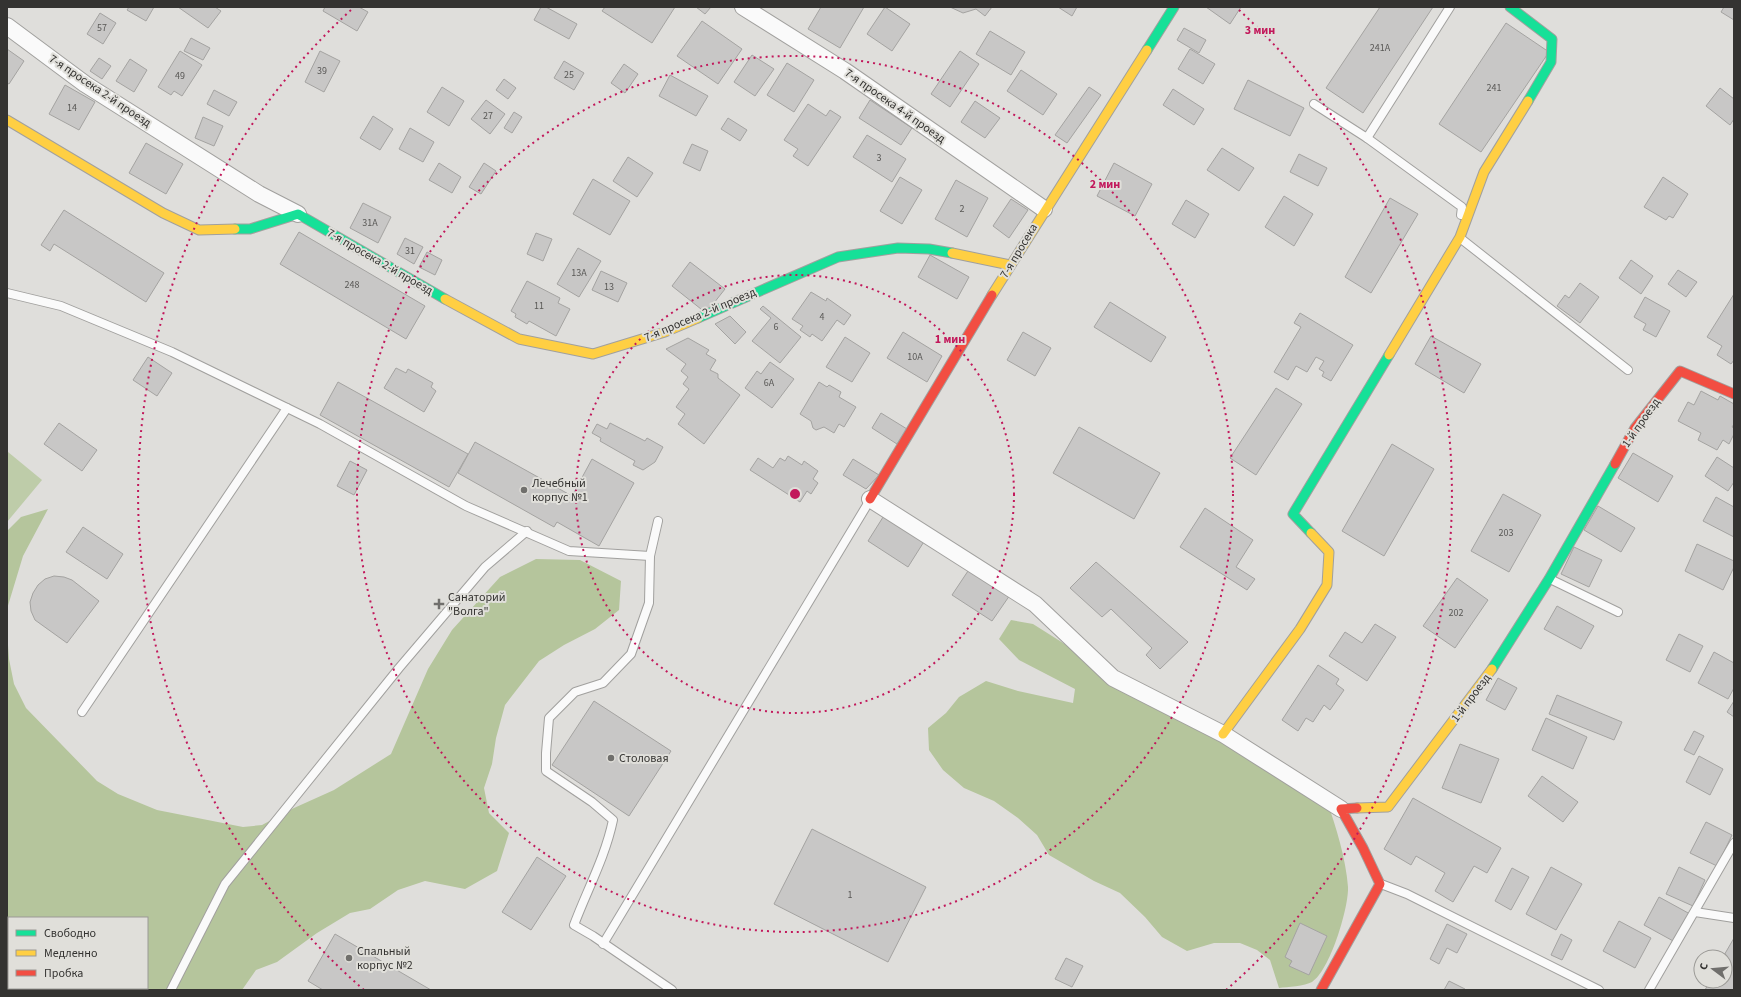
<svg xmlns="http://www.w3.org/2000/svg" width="1741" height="997" font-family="'Source Sans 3',sans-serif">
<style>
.green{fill:#becca9}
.forest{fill:#b5c59c;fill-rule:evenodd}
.building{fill:#c8c7c6;stroke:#a4a3a1}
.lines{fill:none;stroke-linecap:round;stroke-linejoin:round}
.lane-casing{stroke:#a1a09e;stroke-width:10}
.street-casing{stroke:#a1a09e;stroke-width:18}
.fast-casing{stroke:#a1a09e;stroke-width:11}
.slow-casing{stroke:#a1a09e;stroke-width:11}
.jam-casing{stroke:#a1a09e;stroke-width:11}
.lane{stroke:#fafafa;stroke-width:8}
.street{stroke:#fafafa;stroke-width:16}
.fast{stroke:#16e098;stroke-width:9}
.slow{stroke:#ffcf43;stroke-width:9}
.jam{stroke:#f24e42;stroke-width:9}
.ring{fill:none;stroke:#c2185b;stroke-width:2;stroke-dasharray:2 4}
.poi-dot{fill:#706f6c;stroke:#e0dfda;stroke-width:1.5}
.labels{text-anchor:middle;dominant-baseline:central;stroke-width:4;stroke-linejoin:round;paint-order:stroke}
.number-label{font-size:10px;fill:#595856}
.street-label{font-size:12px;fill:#343331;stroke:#e0dfda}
.poi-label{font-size:12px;fill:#343331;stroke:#e0dfda;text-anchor:start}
.centre{fill:#c2185b;stroke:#e0dfda;stroke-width:2}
.ring-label{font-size:12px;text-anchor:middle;font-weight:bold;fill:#c2185b;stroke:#e0dfda;stroke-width:4;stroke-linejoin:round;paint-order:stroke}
</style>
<rect width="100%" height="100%" fill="#dfdedb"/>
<polygon class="green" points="8,452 42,480 7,522 7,454"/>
<g class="forest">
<polygon points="48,509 23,556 7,609 7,531 21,517"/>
<path d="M536,559l44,1 41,21 -2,29 -24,19 -31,16 -25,16 -34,44 -9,33 -4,26 -8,24 5,25 20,20 -12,38 -32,18 -40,-8 -27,9 -28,19 -20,4 -33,20 -40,29 -21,8 -14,20h-235v-359l2,28 5,25 12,24 71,73 21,13 39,16 86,17 19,-2 32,-17 40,-18 57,-36 37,-85 24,-39 48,-53zM9,918h138v70h-138z"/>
<path d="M1011,620l22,4 57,36 237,141c9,26 19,58 21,86 1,20 -18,84 -36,95 -7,4 -25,5 -33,6l-9,-28 -13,-10 -17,-7h-26l-27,8 -25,-14 -17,-20 -25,-24 -26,-12 -45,-26 -12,-20 -19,-17 -24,-17 -30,-13 -21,-18 -14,-20 -1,-22 18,-15 13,-16 27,-16 32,10 55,12 2,-14 -56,-29 -20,-21z"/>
</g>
<g class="building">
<polygon points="129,7 154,7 146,21 127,10"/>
<polygon points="178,7 215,7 221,11 208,28"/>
<polygon points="325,7 359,7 368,12 357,31 323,11"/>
<polygon points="541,7 546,7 577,24 569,39 534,20"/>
<polygon points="605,7 675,7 652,43 602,11"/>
<polygon points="696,7 711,7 705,14"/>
<polygon points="821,7 864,7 840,48 808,29"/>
<polygon points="885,7 910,24 892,51 867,34"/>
<polygon points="950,7 992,7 985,16 976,9 963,13"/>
<polygon points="1058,7 1077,7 1072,16"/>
<polygon points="1206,7 1241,7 1230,24"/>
<polygon points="1380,7 1433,7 1363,113 1326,88"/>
<polygon points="1724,7 1734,7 1734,20 1721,12"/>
<polygon points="100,13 116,23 103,44 87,34"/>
<polygon points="702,21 742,49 718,84 677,56"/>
<polygon points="1506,23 1549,52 1481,152 1439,124"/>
<polygon points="1184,28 1206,40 1199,53 1177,40"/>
<polygon points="990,31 1025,52 1011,75 976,54"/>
<polygon points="191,38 210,48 203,60 184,51"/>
<polygon points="7,49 24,61 9,84 7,83"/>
<polygon points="1190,49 1215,64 1203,84 1178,69"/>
<polygon points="180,51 202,65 182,96 174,91 171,95 158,87"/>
<polygon points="320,51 340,61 324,92 305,82"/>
<polygon points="960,51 979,64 950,107 931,94"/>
<polygon points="752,55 774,69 755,96 734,82"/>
<polygon points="99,58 111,66 102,79 90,71"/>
<polygon points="130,59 147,70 134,92 116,81"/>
<polygon points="564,61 584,73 574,90 554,78"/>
<polygon points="787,63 814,80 794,112 767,95"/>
<polygon points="624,64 638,74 625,93 611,83"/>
<polygon points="1021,70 1057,94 1043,115 1007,91"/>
<polygon points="670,75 708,96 696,116 659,96"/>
<polygon points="504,79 516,88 508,99 496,90"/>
<polygon points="1248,80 1304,108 1290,136 1234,109"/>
<polygon points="65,85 95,102 79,130 49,114"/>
<polygon points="442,87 464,101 449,126 427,112"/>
<polygon points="1089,87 1101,95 1067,143 1055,135"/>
<polygon points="1720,88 1734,99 1734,119 1730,125 1706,106"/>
<polygon points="1173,89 1204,109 1194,125 1163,105"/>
<polygon points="214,90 237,102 229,116 207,104"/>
<polygon points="486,100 505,114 490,134 471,119"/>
<polygon points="870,100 912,128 901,145 859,118"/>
<polygon points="975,101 1000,118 985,138 961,122"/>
<polygon points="808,104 826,116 830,110 841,117 808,166 793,156 798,149 784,140"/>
<polygon points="514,112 522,117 512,133 504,128"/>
<polygon points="373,116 393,129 380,150 360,138"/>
<polygon points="203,117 223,126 214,146 195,138"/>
<polygon points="728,118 747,130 740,141 721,129"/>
<polygon points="410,128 434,142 423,162 399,149"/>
<polygon points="867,135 906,159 892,182 853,157"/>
<polygon points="146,143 183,164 166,194 129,173"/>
<polygon points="692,144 708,151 700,171 683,163"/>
<polygon points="1222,148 1254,168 1239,191 1207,170"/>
<polygon points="1299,154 1327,168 1318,186 1290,172"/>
<polygon points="628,157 653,173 637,197 613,181"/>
<polygon points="439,163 461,177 452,193 429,180"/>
<polygon points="484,163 496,171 481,194 469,187"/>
<polygon points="1114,163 1152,184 1135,216 1097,196"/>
<polygon points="900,177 922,190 902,224 880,211"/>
<polygon points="1663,177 1688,194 1673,218 1669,216 1666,220 1644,207"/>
<polygon points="593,179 630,201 610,235 573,214"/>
<polygon points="956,180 988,198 967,237 935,219"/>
<polygon points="1284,196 1313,214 1294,246 1265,227"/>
<polygon points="1390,198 1418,214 1371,293 1345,277"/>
<polygon points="1011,199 1028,210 1009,238 993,226"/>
<polygon points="1186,200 1209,214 1195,238 1172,224"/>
<polygon points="363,203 391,217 378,243 350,228"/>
<polygon points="64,210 164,273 146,302 54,244 50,251 41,245"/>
<polygon points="299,232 425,306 406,339 280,264"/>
<polygon points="536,233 552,239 543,261 527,254"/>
<polygon points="405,238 423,247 414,264 397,254"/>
<polygon points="578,248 601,261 579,297 557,284"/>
<polygon points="427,252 442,260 435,275 419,267"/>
<polygon points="930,255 969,277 957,299 918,277"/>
<polygon points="1631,260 1653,276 1641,294 1619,278"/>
<polygon points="690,262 725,289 706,313 672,286"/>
<polygon points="1678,270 1697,282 1686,297 1668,284"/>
<polygon points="601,271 627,283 618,302 592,290"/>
<polygon points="527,281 560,298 558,303 570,309 556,336 529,321 527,324 515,317 516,314 511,311"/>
<polygon points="1580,283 1599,297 1580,323 1557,306 1565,295 1569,298"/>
<polygon points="811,292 826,301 827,298 851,315 844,325 837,320 822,341 812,334 810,337 800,330 803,326 792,319"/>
<polygon points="1734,294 1734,360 1731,364 1717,355 1722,346 1707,337"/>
<polygon points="1645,297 1670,311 1656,337 1643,330 1646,324 1634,317"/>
<polygon points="1110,302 1166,337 1151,362 1094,327"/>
<polygon points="763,306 801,337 780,363 752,341 771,318 760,309"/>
<polygon points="1300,313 1353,345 1331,381 1322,376 1324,372 1319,369 1324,361 1316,357 1307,372 1296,366 1288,380 1274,372 1301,327 1294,323"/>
<polygon points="730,316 746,332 735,344 715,324"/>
<polygon points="903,332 942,356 927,382 887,358"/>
<polygon points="1023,332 1051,348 1035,376 1007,360"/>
<polygon points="1431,336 1481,364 1464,393 1415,364"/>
<polygon points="845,337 870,353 852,382 826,367"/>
<polygon points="688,338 709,350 706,354 716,360 710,370 718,374 718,378 740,395 704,444 678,424 685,414 676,407 689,389 683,384 688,377 681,371 686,364 666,349"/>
<polygon points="148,357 172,373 157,396 133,380"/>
<polygon points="770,362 794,379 772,408 745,388 757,371 761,374"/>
<polygon points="396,368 406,373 408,369 433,383 431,387 436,391 424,412 384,388"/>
<polygon points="338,382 468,454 449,487 320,415"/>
<polygon points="819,382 827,387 829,385 841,392 839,397 856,407 844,427 839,424 834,433 824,427 816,430 813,428 811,421 800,414"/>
<polygon points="1276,388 1302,404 1256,475 1230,458"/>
<polygon points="1701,391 1718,400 1720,396 1734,404 1734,424 1732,427 1734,428 1734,434 1729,444 1723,440 1717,450 1698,440 1701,433 1678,421 1688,402 1694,405"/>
<polygon points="881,413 907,429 897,444 872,428"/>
<polygon points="59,423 97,450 82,471 44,444"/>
<polygon points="610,423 645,441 647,438 663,447 655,462 643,470 633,465 635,461 600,441 601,438 592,433 597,424 607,429"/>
<polygon points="1079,427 1160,473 1134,519 1053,473"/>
<polygon points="475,442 572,496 592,459 634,483 599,546 557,522 554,527 458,473"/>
<polygon points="1392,444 1434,469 1384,556 1342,531"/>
<polygon points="1633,453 1673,476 1658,502 1618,478"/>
<polygon points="788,456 802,465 804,461 818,471 813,479 818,483 811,494 807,491 800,502 750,470 758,458 773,468 780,458 785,461"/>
<polygon points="1717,457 1734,468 1734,482 1728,491 1705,476"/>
<polygon points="853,459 879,475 866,489 843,475"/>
<polygon points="350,461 367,470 354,495 337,486"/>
<polygon points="1503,494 1541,515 1509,572 1471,551"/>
<polygon points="1716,497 1734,507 1734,537 1703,521"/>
<polygon points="1598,506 1635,528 1621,552 1584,530"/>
<polygon points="1205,508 1253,540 1236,567 1255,579 1247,590 1180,547"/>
<polygon points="885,514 925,540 908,567 868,541"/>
<polygon points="83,527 123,554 107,579 66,552"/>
<polygon points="1697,544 1734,561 1734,567 1723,590 1685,571"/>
<polygon points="1574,547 1602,560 1589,587 1561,574"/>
<polygon points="1096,562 1188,642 1160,669 1146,655 1152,648 1111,609 1102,617 1070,588"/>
<polygon points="970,568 1010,595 992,621 952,595"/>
<polygon points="54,576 64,577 72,580 99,601 67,643 35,620 31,611 30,602 33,593 38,585 45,579"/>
<polygon points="1457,578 1488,600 1455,648 1423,626"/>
<polygon points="1557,606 1594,626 1581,649 1544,629"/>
<polygon points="1375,624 1396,637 1367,681 1329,656 1345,632 1362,643"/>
<polygon points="1679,634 1703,646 1690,672 1666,660"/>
<polygon points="1714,652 1734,663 1734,688 1728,699 1698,683"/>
<polygon points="1318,665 1339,679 1336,684 1344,690 1330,710 1324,705 1313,722 1306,718 1298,731 1282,720"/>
<polygon points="1498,678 1517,688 1505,710 1486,700"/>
<polygon points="1557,695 1622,722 1614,740 1549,714"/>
<polygon points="594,701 671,751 629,816 552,765"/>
<polygon points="1734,701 1734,717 1727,712"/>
<polygon points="1546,718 1587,737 1573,769 1532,750"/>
<polygon points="1694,731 1704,736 1694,755 1684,750"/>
<polygon points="1460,744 1499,759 1481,803 1442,788"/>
<polygon points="1699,756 1723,769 1710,795 1686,782"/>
<polygon points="1542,776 1578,802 1563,822 1528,796"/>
<polygon points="1413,798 1501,848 1487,873 1474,866 1453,902 1435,891 1445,873 1416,856 1411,865 1384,849"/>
<polygon points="1706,822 1732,835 1717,866 1690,853"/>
<polygon points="812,829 926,887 888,962 774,904"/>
<polygon points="537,857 566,876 531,930 502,912"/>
<polygon points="1551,867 1582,884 1556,930 1526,914"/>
<polygon points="1679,867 1705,880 1693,906 1666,894"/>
<polygon points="1512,868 1529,877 1511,910 1495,901"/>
<polygon points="1659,897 1690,914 1675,942 1644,925"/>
<polygon points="1619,921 1651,938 1635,968 1603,951"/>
<polygon points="1300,923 1327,936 1309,975 1289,966 1292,961 1285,957"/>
<polygon points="1447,924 1467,934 1457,953 1447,948 1439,964 1430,959"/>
<polygon points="335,934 431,990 323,990 308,981"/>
<polygon points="1561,934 1572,940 1562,960 1551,955"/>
<polygon points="1734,938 1734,990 1705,990 1710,981 1725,981 1725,957 1723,957"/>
<polygon points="1066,958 1083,966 1072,987 1055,979"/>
<polygon points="1449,981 1465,989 1464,990 1444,990"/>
</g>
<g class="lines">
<g class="lane-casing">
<g id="lane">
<polyline points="1314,104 1367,138 1450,7"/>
<polyline points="1367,138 1462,207 1461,215"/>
<polyline points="1460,238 1628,370"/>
<polyline points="7,293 61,306 172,352 320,424 466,506 569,551 650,556"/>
<path d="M658,521l-8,35 -1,47 -18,51 -28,29 -28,9 -26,26 -3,35v18l46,31 21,18c-8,38 -26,70 -39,105l19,11 79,54"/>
<polyline points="1550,579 1618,612"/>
<polyline points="82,712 287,408"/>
<polyline points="1381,884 1407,894 1599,990"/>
<polyline points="1695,912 1734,918"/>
<polyline points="603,944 870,500"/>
<polyline points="171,990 225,884 399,668 485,567 527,531"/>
<polyline points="1649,990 1734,843"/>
</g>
</g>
<g class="street-casing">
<g id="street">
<polyline points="743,7 845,71 1044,209"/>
<polyline points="7,26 85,84 259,194 298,214"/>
<polyline points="870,499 1035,604 1113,678 1223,734 1341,809"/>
</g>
</g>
<g class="fast-casing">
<g id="fast">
<polyline points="1510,7 1552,39 1551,62 1528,101"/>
<polyline points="1147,50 1174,7"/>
<polyline points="235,229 250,229 298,214 445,299"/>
<polyline points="698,318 838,257 898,248 929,249 952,253"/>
<polyline points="1311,533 1293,514 1389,355"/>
<polyline points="1492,669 1549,579 1615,464"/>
</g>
</g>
<g class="slow-casing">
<g id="slow">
<polyline points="7,120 163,213 199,230 235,229"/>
<polyline points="952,253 1010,265"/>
<polyline points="992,295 1147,50"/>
<polyline points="445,299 519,339 593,354 665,332 698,318"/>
<polyline points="1389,355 1460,237 1484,172 1528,101"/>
<polyline points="1223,734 1300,629 1327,585 1329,552 1311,533"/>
<polyline points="1357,808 1388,807 1492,669"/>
</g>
</g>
<g class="jam-casing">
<g id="jam">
<polyline points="1615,464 1635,428 1680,371 1734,394"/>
<polyline points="870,499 992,295"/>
<polyline points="1321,990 1380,884 1363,848 1341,809 1357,808"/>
</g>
</g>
<use href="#lane" class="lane"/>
<use href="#street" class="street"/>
<use href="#fast" class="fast"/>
<use href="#slow" class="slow"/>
<use href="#jam" class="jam"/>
</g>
<g class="ring">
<circle cx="795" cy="494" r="219"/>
<circle cx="795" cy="494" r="438"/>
<path d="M364 990A657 657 0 0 1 351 10M1239 10A657 657 0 0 1 1226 990"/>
</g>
<g class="poi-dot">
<circle cx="524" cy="490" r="4"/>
<path d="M437 598h4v4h4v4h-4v4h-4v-4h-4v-4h4z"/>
<circle cx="611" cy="758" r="4"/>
<circle cx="349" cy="958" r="4"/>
</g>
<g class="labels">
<g class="number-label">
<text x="102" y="28">57</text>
<text x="1380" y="48">241А</text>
<text x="322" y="71">39</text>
<text x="569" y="75">25</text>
<text x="180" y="76">49</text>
<text x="1494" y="88">241</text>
<text x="72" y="108">14</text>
<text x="488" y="116">27</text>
<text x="879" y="158">3</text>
<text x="962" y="209">2</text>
<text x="370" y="223">31А</text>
<text x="410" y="251">31</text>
<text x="579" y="273">13А</text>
<text x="352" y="285">248</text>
<text x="609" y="287">13</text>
<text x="539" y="306">11</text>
<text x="822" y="317">4</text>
<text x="776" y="327">6</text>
<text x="915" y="357">10А</text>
<text x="769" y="383">6А</text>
<text x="1506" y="533">203</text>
<text x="1456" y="613">202</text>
<text x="850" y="895">1</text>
</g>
<g class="street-label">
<text transform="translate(100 91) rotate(34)">7-я просека 2-й проезд</text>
<text transform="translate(895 106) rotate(35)">7-я просека 4-й проезд</text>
<text transform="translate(1019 251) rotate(-59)">7-я просека</text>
<text transform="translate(380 262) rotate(30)">7-я просека 2-й проезд</text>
<text transform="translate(700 315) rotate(-23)">7-я просека 2-й проезд</text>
<text transform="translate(1641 423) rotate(-55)">1-й проезд</text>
<text transform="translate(1471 698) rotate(-53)">1-й проезд</text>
</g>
<g class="poi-label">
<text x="532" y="483">Лечебный<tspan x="532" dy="14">корпус №1</tspan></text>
<text x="448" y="597">Санаторий<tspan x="448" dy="14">"Волга"</tspan></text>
<text x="619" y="758">Столовая</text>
<text x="357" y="951">Спальный<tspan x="357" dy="14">корпус №2</tspan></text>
</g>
</g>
<circle cx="795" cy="494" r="6" class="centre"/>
<g class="ring-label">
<text x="1260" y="34">3 мин</text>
<text x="1105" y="188">2 мин</text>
<text x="950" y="343">1 мин</text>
</g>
<rect width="1741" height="997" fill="none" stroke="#343331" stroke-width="16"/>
<rect x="8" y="917" width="140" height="72" fill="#e0dfda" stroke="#9b9a96"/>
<rect x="16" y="930" width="20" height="6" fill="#16e098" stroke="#9b9a96"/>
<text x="44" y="937" font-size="12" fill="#343331">Свободно</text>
<rect x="16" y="950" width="20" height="6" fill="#ffcf43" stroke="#9b9a96"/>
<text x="44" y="957" font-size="12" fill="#343331">Медленно</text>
<rect x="16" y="970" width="20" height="6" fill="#f24e42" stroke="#9b9a96"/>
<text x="44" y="977" font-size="12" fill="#343331">Пробка</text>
<g transform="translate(1713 969) rotate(286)"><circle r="19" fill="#e0dfda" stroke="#9b9a96"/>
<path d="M0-3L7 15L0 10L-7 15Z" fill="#706f6c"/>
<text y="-6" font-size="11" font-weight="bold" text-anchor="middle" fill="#343331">С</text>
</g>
</svg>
